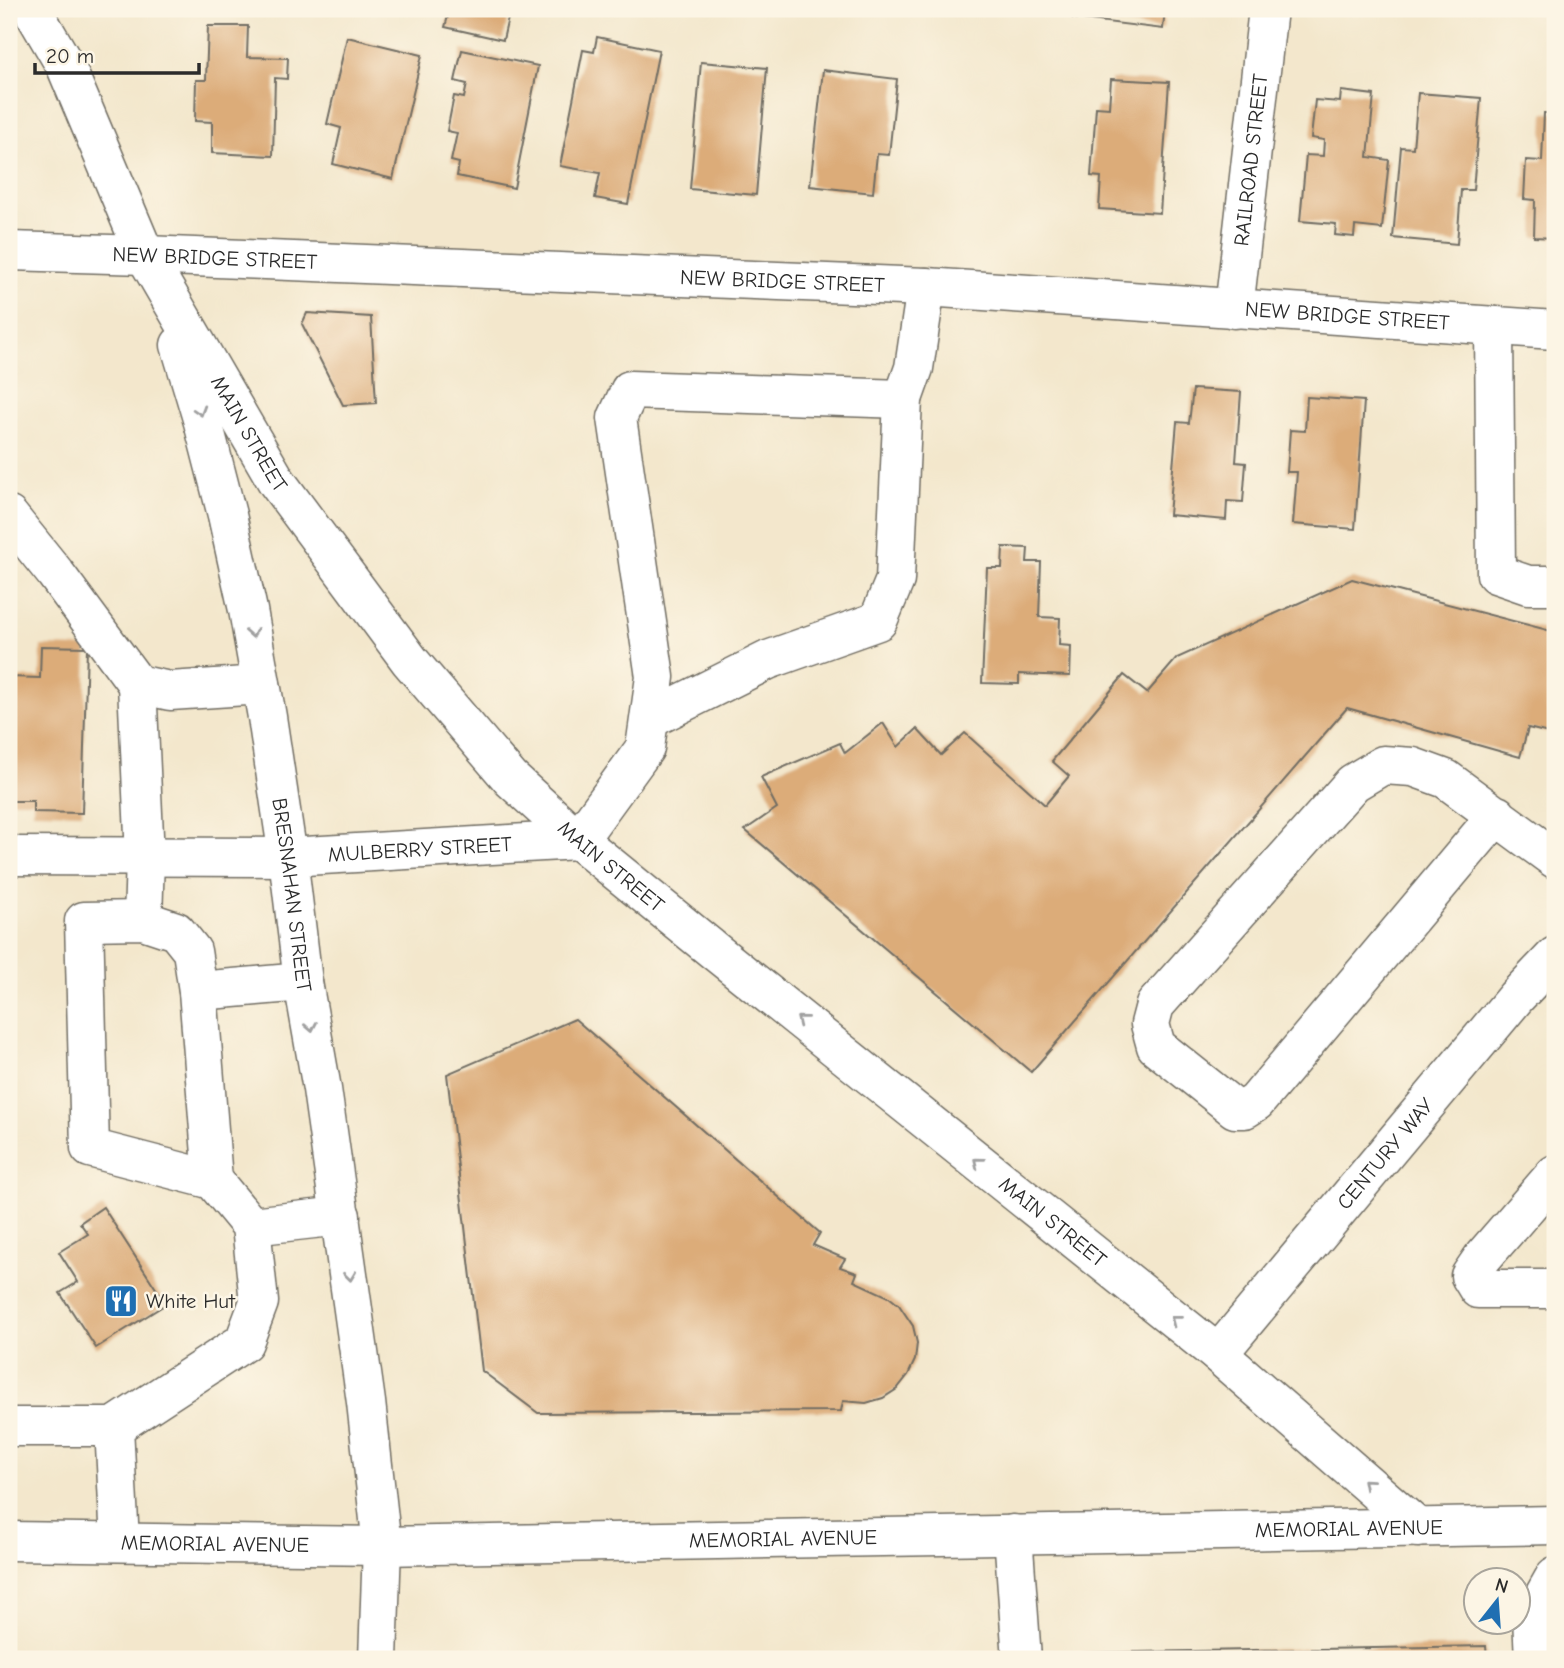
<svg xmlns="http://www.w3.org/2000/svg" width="1564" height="1668" font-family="'Comic Neue',sans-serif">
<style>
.building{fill:#dcac79}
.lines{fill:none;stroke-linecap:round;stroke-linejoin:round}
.minor-casing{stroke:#716d63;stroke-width:41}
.major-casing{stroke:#716d63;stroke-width:41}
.minor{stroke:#fff;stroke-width:38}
.major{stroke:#fff;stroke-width:38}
.oneway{stroke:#a0a0a0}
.labels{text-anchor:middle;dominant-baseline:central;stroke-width:5;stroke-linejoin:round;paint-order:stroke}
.street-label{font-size:21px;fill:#2b2b2b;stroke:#fcf5e5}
.poi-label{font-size:21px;fill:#2b2b2b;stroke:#fcf5e5;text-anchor:start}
</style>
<rect width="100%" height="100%" fill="#fcf5e5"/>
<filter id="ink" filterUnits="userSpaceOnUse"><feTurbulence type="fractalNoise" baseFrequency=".0143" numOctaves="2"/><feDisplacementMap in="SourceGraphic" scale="14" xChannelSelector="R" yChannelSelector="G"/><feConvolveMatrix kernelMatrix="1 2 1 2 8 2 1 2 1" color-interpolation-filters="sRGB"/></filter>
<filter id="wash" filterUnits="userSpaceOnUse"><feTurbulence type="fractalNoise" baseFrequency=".00686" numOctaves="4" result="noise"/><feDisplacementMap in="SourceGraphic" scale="28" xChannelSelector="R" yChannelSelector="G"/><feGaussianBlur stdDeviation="1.57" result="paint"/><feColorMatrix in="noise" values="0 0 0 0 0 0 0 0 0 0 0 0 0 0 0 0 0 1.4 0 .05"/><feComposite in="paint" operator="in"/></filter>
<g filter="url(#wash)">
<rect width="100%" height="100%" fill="#f3e7cc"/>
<g id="blocks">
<g class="building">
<polygon points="450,9 510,9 503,40 445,27"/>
<polygon points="1074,9 1165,9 1163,29 1073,18"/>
<polygon points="208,26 248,26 247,57 288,58 287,79 275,78 273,156 212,153 212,122 195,121 196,80 206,80"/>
<polygon points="347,37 422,55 393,179 333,164 341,128 327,124"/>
<polygon points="597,37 659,50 628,204 595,198 600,173 560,166 583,50 594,52"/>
<polygon points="462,50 538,66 514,188 457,176 459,163 451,161 457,133 447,131 454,96 464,98 467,84 455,81"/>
<polygon points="701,62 767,68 756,195 690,189"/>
<polygon points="823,70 897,79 889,155 877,154 873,193 810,186"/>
<polygon points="1111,79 1169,82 1160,213 1099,209 1101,177 1091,176 1096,107 1109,108"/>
<polygon points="1341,91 1374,95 1368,157 1389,160 1382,229 1355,226 1354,237 1335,235 1336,224 1300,221 1306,155 1323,156 1324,140 1311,138 1315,100 1340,102"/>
<polygon points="1418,93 1481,98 1473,190 1461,190 1457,244 1393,238 1401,147 1413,148"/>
<polygon points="1544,113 1555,113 1555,238 1534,237 1535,200 1524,199 1526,160 1542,161"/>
<polygon points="307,313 371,317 376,403 343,405 302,324"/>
<polygon points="1193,389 1241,392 1236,462 1246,463 1243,502 1227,501 1226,520 1169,515 1177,422 1189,423"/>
<polygon points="1307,397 1364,401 1355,529 1293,524 1297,472 1287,472 1290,430 1305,431"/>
<polygon points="1003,547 1028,548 1027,562 1041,562 1039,617 1060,618 1059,645 1071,646 1070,676 1019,674 1019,684 982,683 987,568 1002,568"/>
<polygon points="1352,579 1555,632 1555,725 1553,734 1528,728 1520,757 1347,708 1031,1072 745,830 777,808 761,777 840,743 845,753 883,723 898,747 917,729 941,755 965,733 1045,805 1069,776 1052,761 1124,675 1147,693 1177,658"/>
<polygon points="41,646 87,647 82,813 33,812 33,801 9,801 9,677 40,678"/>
<polygon points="575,1019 820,1233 813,1245 845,1259 840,1267 857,1273 854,1281 889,1297 899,1305 913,1326 917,1343 915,1360 908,1375 897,1389 883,1398 866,1403 843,1401 841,1411 538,1413 482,1371 447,1074"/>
<polygon points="103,1207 166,1304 96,1348 60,1293 78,1282 59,1252 88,1234 80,1223"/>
<polygon points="1486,1646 1487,1659 1082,1659 1082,1653"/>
</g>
</g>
</g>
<g filter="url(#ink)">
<use href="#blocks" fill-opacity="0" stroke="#716d63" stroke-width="2"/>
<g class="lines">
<g class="minor-casing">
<g id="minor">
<path id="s1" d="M32,9l34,58 79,188 132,227 133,179 101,118 67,61 139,113 501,401 200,174"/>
<path id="s2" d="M9,251l136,4 781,32 629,43"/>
<path id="s3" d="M1234,309l34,-300"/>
<polyline points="1494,326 1496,574 1528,585 1555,585"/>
<path id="s4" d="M180,345l23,77 24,93 21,95 19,107 21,140 15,125 19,107 44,313 16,144 -4,113"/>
<polyline points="9,516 55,573 137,684 170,691 261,685"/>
<polyline points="137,684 145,857 143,920"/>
<polyline points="650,719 768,660 878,621 895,580 903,399"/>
<polyline points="1497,815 1256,1102 1245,1109 1235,1109 1156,1046 1150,1024 1155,1005 1353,783 1383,765 1413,767 1446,779 1555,859"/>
<path id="s5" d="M9,856l279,1 290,-17 67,-92 10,-71 -38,-259 13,-28 273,9 11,-31 12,-81"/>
<polygon points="143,920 176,931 192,951 198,991 213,1180 90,1148 84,921"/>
<polyline points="198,991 303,982"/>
<polyline points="1555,1174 1483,1257 1470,1276 1478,1289 1555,1289"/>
<polyline points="251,1226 341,1216"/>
<path id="s6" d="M1218,1354l298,-357 39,-41"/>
<polyline points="15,1427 114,1427"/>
<polyline points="1013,1534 1022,1659"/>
<polyline points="120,1542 114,1427 244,1342 259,1302 251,1226 213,1180"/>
<polyline points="1534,1659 1532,1617 1555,1576"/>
</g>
</g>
<g class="major-casing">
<g id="major">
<path id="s7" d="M9,1541l373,5 1173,-21"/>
</g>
</g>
<use href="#minor" class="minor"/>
<use href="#major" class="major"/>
</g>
<defs><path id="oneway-chevron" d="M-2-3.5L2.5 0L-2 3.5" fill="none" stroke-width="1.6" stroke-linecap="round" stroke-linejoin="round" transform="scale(1.75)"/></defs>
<g class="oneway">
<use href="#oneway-chevron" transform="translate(200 411) rotate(73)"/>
<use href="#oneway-chevron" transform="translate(252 633) rotate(80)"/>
<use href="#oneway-chevron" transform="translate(801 1020) rotate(-141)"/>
<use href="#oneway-chevron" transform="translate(311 1027) rotate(80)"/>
<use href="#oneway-chevron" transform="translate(978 1162) rotate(-141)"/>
<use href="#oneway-chevron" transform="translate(350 1276) rotate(83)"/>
<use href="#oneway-chevron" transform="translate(1175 1320) rotate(-142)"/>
<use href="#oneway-chevron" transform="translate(1367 1483) rotate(-139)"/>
</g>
</g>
<defs>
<g id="restaurant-square" transform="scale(1.75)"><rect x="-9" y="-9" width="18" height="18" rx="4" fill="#1f6fb2" stroke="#fcf5e5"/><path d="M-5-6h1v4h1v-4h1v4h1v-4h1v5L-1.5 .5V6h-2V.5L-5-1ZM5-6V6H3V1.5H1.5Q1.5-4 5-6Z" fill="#fff"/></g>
</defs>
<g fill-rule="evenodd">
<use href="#restaurant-square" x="121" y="1301"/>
</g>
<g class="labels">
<g class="street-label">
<text stroke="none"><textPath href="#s3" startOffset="150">RAILROAD STREET</textPath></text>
<text stroke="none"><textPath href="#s2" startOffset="206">NEW BRIDGE STREET</textPath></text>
<text stroke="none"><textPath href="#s2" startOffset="774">NEW BRIDGE STREET</textPath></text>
<text stroke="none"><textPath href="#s2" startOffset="1340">NEW BRIDGE STREET</textPath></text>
<text stroke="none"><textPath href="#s1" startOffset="478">MAIN STREET</textPath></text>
<text stroke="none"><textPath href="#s5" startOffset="411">MULBERRY STREET</textPath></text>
<text stroke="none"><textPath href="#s1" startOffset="1045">MAIN STREET</textPath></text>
<text stroke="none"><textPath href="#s4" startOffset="562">BRESNAHAN STREET</textPath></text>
<text stroke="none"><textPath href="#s6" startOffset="261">CENTURY WAY</textPath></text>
<text stroke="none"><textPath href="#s1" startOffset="1612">MAIN STREET</textPath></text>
<text stroke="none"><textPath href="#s7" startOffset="1340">MEMORIAL AVENUE</textPath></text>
<text stroke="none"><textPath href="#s7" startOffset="774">MEMORIAL AVENUE</textPath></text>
<text stroke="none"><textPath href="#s7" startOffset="206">MEMORIAL AVENUE</textPath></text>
</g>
<g class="poi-label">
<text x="146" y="1301">White Hut</text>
</g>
</g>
<rect width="1564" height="1668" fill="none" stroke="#fcf5e5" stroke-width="35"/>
<g transform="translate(1497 1601) rotate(17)"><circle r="33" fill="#fcf5e5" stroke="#a8a49b" stroke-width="2"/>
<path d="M0-5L12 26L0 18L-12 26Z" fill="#1f6fb2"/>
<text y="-10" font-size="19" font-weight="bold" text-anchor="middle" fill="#2b2b2b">N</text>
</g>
<path d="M35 63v10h164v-10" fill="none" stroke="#2b2b2b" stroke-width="3.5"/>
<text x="46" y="63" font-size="21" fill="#2b2b2b" stroke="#fcf5e5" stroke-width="5" paint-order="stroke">20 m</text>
</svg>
